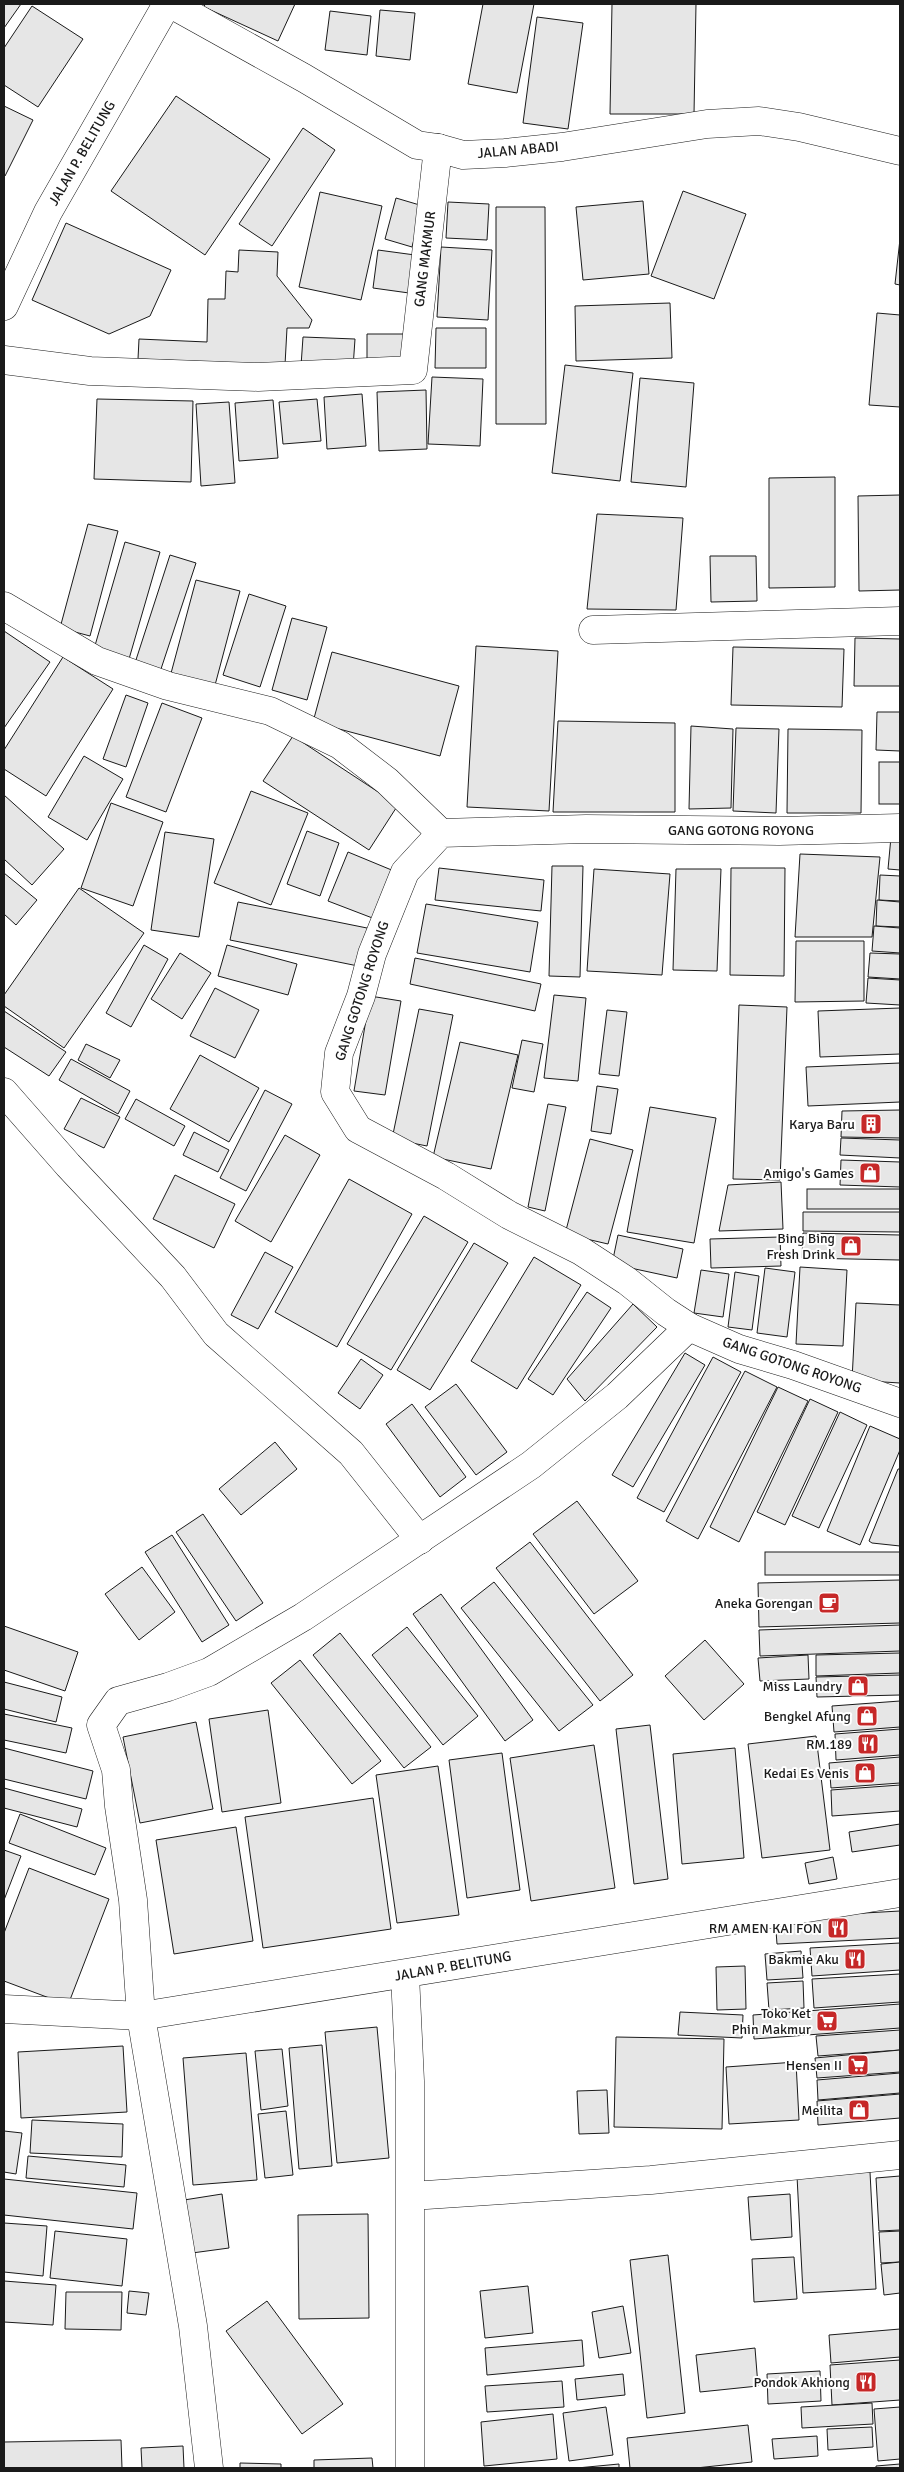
<svg xmlns="http://www.w3.org/2000/svg" width="904" height="2472" font-family="Signika,sans-serif">
<style>
.building{fill:#e6e6e6;stroke:#1a1a1a}
.lines{fill:none;stroke-linecap:round;stroke-linejoin:round}
.minor-casing{stroke:#1a1a1a;stroke-width:29}
.tertiary-casing{stroke:#1a1a1a;stroke-width:29}
.minor{stroke:#fff;stroke-width:28}
.tertiary{stroke:#fff;stroke-width:28}
.labels{text-anchor:middle;dominant-baseline:central;stroke-width:4;stroke-linejoin:round;paint-order:stroke}
.street-label{font-size:14px;fill:#1a1a1a;stroke:#fff}
.poi-label{font-size:14px;fill:#1a1a1a;stroke:#fff;text-anchor:end}
</style>
<rect width="100%" height="100%" fill="#fff"/>
<g class="building">
<polygon points="4,4 21,4 4,28"/>
<polygon points="205,4 295,4 278,41 204,7"/>
<polygon points="483,4 534,4 517,93 468,84"/>
<polygon points="612,4 696,4 694,114 610,114"/>
<polygon points="32,6 83,39 38,107 4,85 4,48"/>
<polygon points="380,10 415,13 410,60 376,56"/>
<polygon points="330,11 371,16 367,55 325,50"/>
<polygon points="537,17 583,23 568,129 523,123"/>
<polygon points="176,96 270,159 205,255 111,191"/>
<polygon points="4,106 33,120 5,176 4,176"/>
<polygon points="303,128 335,150 272,246 239,224"/>
<polygon points="683,191 746,214 714,299 651,276"/>
<polygon points="320,192 382,206 361,300 299,287"/>
<polygon points="396,198 423,206 412,247 385,239"/>
<polygon points="643,201 649,274 583,280 576,207"/>
<polygon points="448,202 489,204 487,240 446,238"/>
<polygon points="496,207 545,207 546,424 496,424"/>
<polygon points="66,223 171,270 150,316 109,334 32,300"/>
<polygon points="900,239 900,285 895,284"/>
<polygon points="441,247 492,250 488,320 437,317"/>
<polygon points="239,250 278,252 277,276 312,320 309,328 287,328 285,365 138,359 139,339 207,342 208,299 225,299 226,271 238,272"/>
<polygon points="378,250 415,255 409,293 373,288"/>
<polygon points="670,303 672,358 576,361 575,306"/>
<polygon points="877,313 900,315 900,407 869,405"/>
<polygon points="436,328 486,328 486,368 435,368"/>
<polygon points="367,334 409,334 408,366 367,366"/>
<polygon points="303,337 355,339 353,368 301,366"/>
<polygon points="565,365 633,373 620,481 552,473"/>
<polygon points="432,377 483,379 480,446 428,444"/>
<polygon points="640,378 694,383 686,487 631,482"/>
<polygon points="426,390 427,449 379,451 377,392"/>
<polygon points="362,394 366,446 327,449 324,397"/>
<polygon points="97,399 193,401 191,482 94,479"/>
<polygon points="317,399 321,441 283,444 279,402"/>
<polygon points="273,400 278,458 239,461 235,403"/>
<polygon points="229,402 235,483 201,486 196,404"/>
<polygon points="835,477 835,587 769,588 769,478"/>
<polygon points="900,495 900,590 859,591 858,496"/>
<polygon points="597,514 683,518 676,610 587,609"/>
<polygon points="88,524 118,531 90,636 60,628"/>
<polygon points="125,542 160,552 129,659 94,649"/>
<polygon points="170,555 196,563 159,675 134,666"/>
<polygon points="710,556 756,556 757,601 711,602"/>
<polygon points="196,580 240,591 214,689 170,677"/>
<polygon points="249,594 286,606 260,687 223,675"/>
<polygon points="292,618 327,627 307,700 272,690"/>
<polygon points="4,631 50,662 4,728"/>
<polygon points="855,638 900,639 900,686 854,686"/>
<polygon points="476,646 558,651 549,811 467,807"/>
<polygon points="733,647 844,649 842,707 731,705"/>
<polygon points="332,652 459,686 440,756 313,722"/>
<polygon points="63,657 113,689 46,796 4,769 4,750"/>
<polygon points="126,695 148,703 126,767 103,759"/>
<polygon points="162,703 202,718 166,812 126,797"/>
<polygon points="877,712 900,712 900,751 876,750"/>
<polygon points="558,721 675,723 675,812 553,812"/>
<polygon points="691,726 733,729 731,808 689,809"/>
<polygon points="736,728 779,729 776,813 733,811"/>
<polygon points="788,729 862,730 861,813 787,813"/>
<polygon points="293,736 398,805 369,850 263,781"/>
<polygon points="84,756 123,779 87,840 48,817"/>
<rect x="879" y="762" width="21" height="42"/>
<polygon points="251,791 308,813 271,905 214,883"/>
<polygon points="4,795 64,849 32,885 4,859"/>
<polygon points="111,803 163,822 133,906 81,888"/>
<polygon points="307,831 339,843 320,896 287,884"/>
<polygon points="165,832 214,839 199,937 151,930"/>
<polygon points="891,837 900,838 900,870 888,869"/>
<polygon points="348,852 394,871 375,919 328,901"/>
<polygon points="800,854 880,857 872,937 795,937"/>
<polygon points="552,866 583,866 580,977 549,976"/>
<polygon points="439,868 544,880 541,911 435,900"/>
<polygon points="731,868 785,868 784,976 730,975"/>
<polygon points="594,869 670,874 662,975 587,971"/>
<polygon points="676,869 721,869 717,971 673,970"/>
<polygon points="4,873 37,900 16,925 4,914"/>
<polygon points="880,875 900,876 900,901 879,900"/>
<polygon points="79,888 144,933 64,1048 4,1006 4,995"/>
<polygon points="877,900 900,902 900,927 876,926"/>
<polygon points="238,902 372,929 363,967 230,940"/>
<polygon points="426,904 538,922 530,972 417,953"/>
<polygon points="874,926 900,928 900,953 872,951"/>
<polygon points="796,941 864,941 864,1001 795,1002"/>
<polygon points="144,945 168,959 131,1027 106,1013"/>
<polygon points="227,945 297,964 288,995 218,976"/>
<polygon points="180,953 211,973 182,1019 151,999"/>
<polygon points="870,953 900,954 900,979 868,977"/>
<polygon points="415,958 541,984 535,1011 410,984"/>
<polygon points="868,978 900,980 900,1005 866,1003"/>
<polygon points="215,988 259,1010 235,1058 190,1036"/>
<polygon points="554,995 586,998 578,1081 544,1078"/>
<polygon points="370,996 401,1001 385,1095 354,1091"/>
<polygon points="739,1005 787,1007 780,1180 733,1179"/>
<polygon points="900,1008 900,1054 820,1057 818,1011"/>
<polygon points="419,1009 453,1015 427,1146 392,1139"/>
<polygon points="607,1010 627,1012 619,1076 599,1074"/>
<polygon points="4,1011 66,1052 49,1076 4,1047"/>
<polygon points="522,1040 543,1044 534,1092 512,1088"/>
<polygon points="460,1042 518,1055 491,1169 433,1157"/>
<polygon points="86,1044 120,1060 110,1078 78,1060"/>
<polygon points="200,1055 259,1088 229,1142 170,1109"/>
<polygon points="71,1059 130,1091 118,1114 59,1080"/>
<polygon points="900,1063 900,1102 808,1106 806,1067"/>
<polygon points="597,1086 618,1089 611,1134 591,1131"/>
<polygon points="265,1090 292,1104 246,1191 220,1178"/>
<polygon points="81,1098 120,1117 104,1148 64,1129"/>
<polygon points="136,1099 185,1126 174,1146 125,1119"/>
<polygon points="548,1104 566,1107 545,1211 528,1207"/>
<polygon points="650,1107 716,1118 694,1243 627,1232"/>
<polygon points="900,1110 900,1138 841,1137 842,1111"/>
<polygon points="194,1132 229,1150 218,1172 183,1155"/>
<polygon points="285,1135 320,1155 271,1242 235,1221"/>
<polygon points="841,1138 900,1140 900,1158 840,1155"/>
<polygon points="590,1139 633,1150 608,1244 565,1234"/>
<polygon points="841,1160 900,1162 900,1187 840,1185"/>
<polygon points="175,1175 235,1204 214,1248 153,1219"/>
<polygon points="349,1179 412,1214 337,1347 275,1312"/>
<polygon points="781,1182 783,1229 719,1231 728,1185"/>
<rect x="807" y="1189" width="93" height="20"/>
<polygon points="803,1212 900,1212 900,1232 803,1231"/>
<polygon points="424,1216 468,1242 391,1370 347,1344"/>
<polygon points="803,1233 900,1235 900,1260 802,1258"/>
<polygon points="618,1235 683,1249 677,1278 612,1264"/>
<polygon points="780,1237 781,1266 711,1268 710,1239"/>
<polygon points="474,1243 508,1263 430,1390 397,1370"/>
<polygon points="265,1252 293,1267 258,1329 231,1315"/>
<polygon points="534,1257 581,1285 517,1389 471,1361"/>
<polygon points="800,1267 847,1270 843,1346 796,1344"/>
<polygon points="765,1268 795,1272 787,1337 757,1333"/>
<polygon points="701,1270 729,1274 723,1317 694,1313"/>
<polygon points="735,1272 759,1276 752,1330 728,1327"/>
<polygon points="587,1292 611,1308 553,1395 528,1379"/>
<polygon points="856,1303 900,1305 900,1383 852,1380"/>
<polygon points="633,1304 657,1327 585,1401 567,1379"/>
<polygon points="685,1353 705,1365 633,1487 612,1475"/>
<polygon points="713,1357 741,1372 664,1512 637,1498"/>
<polygon points="361,1359 383,1375 360,1409 338,1393"/>
<polygon points="745,1371 777,1387 698,1539 666,1521"/>
<polygon points="456,1384 507,1452 476,1475 425,1407"/>
<polygon points="778,1387 808,1401 739,1542 710,1527"/>
<polygon points="810,1399 838,1412 785,1525 757,1512"/>
<polygon points="412,1404 466,1477 440,1497 386,1424"/>
<polygon points="840,1412 867,1425 819,1528 792,1516"/>
<polygon points="870,1426 900,1439 900,1450 860,1545 827,1531"/>
<polygon points="275,1442 297,1469 241,1515 219,1489"/>
<polygon points="898,1469 900,1469 900,1546 872,1543 869,1541"/>
<polygon points="577,1501 638,1581 594,1614 533,1534"/>
<polygon points="203,1514 263,1603 236,1621 176,1532"/>
<polygon points="172,1535 229,1625 202,1642 145,1552"/>
<polygon points="530,1542 633,1675 600,1701 496,1568"/>
<rect x="765" y="1552" width="135" height="23"/>
<polygon points="142,1567 175,1612 139,1640 105,1594"/>
<polygon points="900,1580 900,1623 759,1627 758,1583"/>
<polygon points="494,1582 593,1705 559,1731 461,1608"/>
<polygon points="441,1594 533,1720 505,1741 413,1614"/>
<polygon points="900,1625 900,1651 760,1656 759,1630"/>
<polygon points="4,1626 78,1652 65,1691 4,1670"/>
<polygon points="407,1627 478,1716 443,1745 372,1655"/>
<polygon points="340,1633 431,1747 404,1768 313,1655"/>
<polygon points="705,1640 744,1684 704,1720 665,1676"/>
<polygon points="900,1653 900,1673 816,1676 816,1655"/>
<polygon points="808,1655 809,1679 760,1681 758,1658"/>
<polygon points="300,1660 381,1761 352,1784 271,1683"/>
<polygon points="900,1675 900,1695 817,1697 816,1677"/>
<polygon points="4,1682 62,1697 56,1722 4,1709"/>
<polygon points="900,1701 900,1727 834,1732 832,1706"/>
<polygon points="268,1710 281,1803 222,1812 209,1719"/>
<polygon points="4,1714 72,1728 66,1753 4,1740"/>
<polygon points="196,1722 213,1809 140,1823 123,1737"/>
<polygon points="650,1725 668,1879 634,1884 616,1729"/>
<polygon points="900,1729 900,1755 836,1760 835,1734"/>
<polygon points="816,1736 830,1850 762,1858 748,1744"/>
<polygon points="594,1745 615,1888 531,1901 510,1758"/>
<polygon points="4,1748 93,1771 86,1799 4,1779"/>
<polygon points="735,1748 744,1858 682,1864 673,1754"/>
<polygon points="502,1753 520,1890 467,1898 449,1760"/>
<polygon points="900,1757 900,1783 831,1788 829,1763"/>
<polygon points="438,1766 459,1915 397,1923 376,1775"/>
<polygon points="900,1785 900,1811 832,1816 831,1790"/>
<polygon points="4,1788 82,1809 77,1827 4,1808"/>
<polygon points="373,1798 391,1929 263,1948 245,1817"/>
<polygon points="20,1814 106,1848 95,1875 9,1843"/>
<polygon points="900,1824 900,1845 852,1852 849,1832"/>
<polygon points="236,1827 253,1941 174,1954 156,1840"/>
<polygon points="4,1850 21,1856 4,1900"/>
<polygon points="833,1857 837,1879 809,1884 805,1863"/>
<polygon points="29,1868 109,1899 68,2005 4,1981 4,1933"/>
<polygon points="900,1911 900,1938 777,1944 775,1918"/>
<polygon points="900,1943 900,1970 812,1976 810,1948"/>
<polygon points="801,1951 803,1978 767,1980 765,1954"/>
<polygon points="745,1966 746,2009 717,2010 716,1967"/>
<polygon points="900,1974 900,2002 814,2008 812,1979"/>
<polygon points="803,1981 804,2008 769,2010 767,1983"/>
<polygon points="900,2004 900,2028 754,2039 753,2015"/>
<polygon points="680,2012 743,2015 742,2038 678,2035"/>
<polygon points="377,2027 389,2158 337,2163 325,2032"/>
<polygon points="900,2030 900,2050 818,2056 816,2036"/>
<polygon points="616,2037 724,2039 722,2129 614,2127"/>
<polygon points="322,2045 332,2166 299,2169 289,2048"/>
<polygon points="123,2046 127,2112 21,2118 18,2052"/>
<polygon points="282,2049 288,2106 261,2110 255,2051"/>
<polygon points="900,2050 900,2072 817,2078 815,2058"/>
<polygon points="246,2053 257,2180 193,2185 183,2058"/>
<polygon points="796,2062 799,2120 729,2124 726,2067"/>
<polygon points="900,2073 900,2093 818,2100 817,2080"/>
<polygon points="607,2090 609,2133 579,2134 577,2091"/>
<polygon points="900,2094 900,2118 818,2125 817,2101"/>
<polygon points="286,2111 293,2175 265,2178 258,2114"/>
<polygon points="32,2120 123,2124 122,2157 30,2153"/>
<polygon points="4,2131 22,2133 16,2174 4,2172"/>
<polygon points="28,2156 126,2165 124,2187 26,2178"/>
<polygon points="870,2172 876,2289 803,2293 797,2176"/>
<polygon points="900,2176 900,2230 879,2231 876,2178"/>
<polygon points="4,2179 137,2193 133,2229 4,2215"/>
<polygon points="222,2194 229,2248 192,2253 184,2200"/>
<polygon points="790,2194 792,2237 751,2240 748,2197"/>
<polygon points="368,2214 369,2318 299,2319 298,2215"/>
<polygon points="4,2223 47,2226 43,2276 4,2272"/>
<polygon points="55,2231 127,2239 122,2286 50,2278"/>
<polygon points="900,2231 900,2262 881,2263 879,2232"/>
<polygon points="668,2255 685,2413 647,2418 630,2260"/>
<polygon points="794,2257 797,2299 754,2302 752,2259"/>
<polygon points="900,2262 900,2293 884,2295 881,2264"/>
<polygon points="4,2281 56,2285 53,2325 4,2322"/>
<polygon points="528,2286 533,2333 485,2338 480,2291"/>
<polygon points="129,2291 149,2293 146,2315 127,2313"/>
<polygon points="66,2292 122,2292 121,2330 65,2329"/>
<polygon points="267,2301 343,2404 302,2434 226,2331"/>
<polygon points="623,2306 631,2353 599,2358 592,2312"/>
<polygon points="900,2329 900,2357 831,2363 829,2335"/>
<polygon points="582,2340 584,2366 487,2375 485,2348"/>
<polygon points="755,2348 758,2386 700,2392 696,2355"/>
<polygon points="900,2360 900,2400 832,2405 830,2365"/>
<polygon points="820,2371 821,2401 768,2404 767,2374"/>
<polygon points="623,2374 625,2395 577,2400 575,2379"/>
<polygon points="562,2381 564,2407 487,2412 485,2386"/>
<polygon points="872,2403 873,2424 802,2428 801,2407"/>
<polygon points="606,2407 613,2455 569,2461 563,2413"/>
<polygon points="900,2407 900,2459 878,2461 874,2409"/>
<polygon points="553,2414 557,2459 484,2466 481,2422"/>
<polygon points="748,2425 752,2462 696,2468 630,2468 627,2438"/>
<polygon points="872,2427 873,2447 828,2450 827,2429"/>
<polygon points="817,2436 818,2456 774,2459 772,2439"/>
<polygon points="121,2440 122,2468 4,2468 4,2442"/>
<polygon points="183,2446 184,2468 142,2468 141,2448"/>
<polygon points="372,2458 373,2468 314,2468 314,2460"/>
<polygon points="240,2463 281,2464 281,2468 240,2468"/>
<polygon points="619,2464 619,2468 577,2468"/>
<polygon points="900,2464 900,2468 876,2468 876,2466"/>
</g>
<g class="lines">
<g class="minor-casing">
<g id="minor">
<polyline points="171,4 304,78 417,145 438,148 463,155 505,153 562,147 707,124 759,121 799,127 900,151"/>
<polyline points="4,306 48,212 167,4"/>
<polyline points="4,360 90,371 258,377 413,370 438,148"/>
<polyline points="4,606 97,661 168,686 270,711 340,745 387,781 441,833"/>
<polyline points="593,630 900,621"/>
<polyline points="900,828 779,831 586,829 441,833 405,872 372,954 361,996 339,1053 335,1092 358,1129 446,1176 509,1215 581,1251 627,1281 666,1312 689,1327 739,1349 793,1365 900,1403"/>
<polyline points="4,1092 68,1165 173,1277 216,1334 351,1453 420,1540"/>
<polyline points="411,2196 651,2180 900,2155"/>
<polyline points="209,2468 193,2326 141,2016 133,1900 119,1806 116,1770 101,1725 118,1701 168,1687 209,1672 303,1617 531,1465 617,1396 689,1327"/>
</g>
</g>
<g class="tertiary-casing">
<g id="tertiary">
<polyline points="405,1975 410,2081 410,2468"/>
<polyline points="4,2009 141,2016 900,1893"/>
</g>
</g>
<use href="#minor" class="minor"/>
<use href="#tertiary" class="tertiary"/>
</g>
<defs>
<g id="building-square" transform="scale(1.125)"><rect x="-9" y="-9" width="18" height="18" rx="4" fill="#c62828" stroke="#fff"/><path d="M-4-6H4V6H1V3H-1V6H-4ZM-2.5-4.3h1.7v1.8h-1.7ZM.8-4.3h1.7v1.8H.8ZM-2.5-1h1.7V.8h-1.7ZM.8-1h1.7V.8H.8Z" fill="#fff"/></g>
<g id="shop-square" transform="scale(1.125)"><rect x="-9" y="-9" width="18" height="18" rx="4" fill="#c62828" stroke="#fff"/><path d="M-5-2.5h2.3a2.7 3.5 0 0 1 5.4 0H5L5.5 6h-11ZM-1.5-2.5h3a1.5 2.3 0 0 0-3 0Z" fill="#fff"/></g>
<g id="cafe-square" transform="scale(1.125)"><rect x="-9" y="-9" width="18" height="18" rx="4" fill="#c62828" stroke="#fff"/><path d="M-5.5-4.5H6V0H3Q3 3.5 0 3.5H-2.5Q-5.5 3.5-5.5 0ZM3-3.2v2h1.7v-2ZM-6 4.5H4V6H-6Z" fill="#fff"/></g>
<g id="restaurant-square" transform="scale(1.125)"><rect x="-9" y="-9" width="18" height="18" rx="4" fill="#c62828" stroke="#fff"/><path d="M-5-6h1v4h1v-4h1v4h1v-4h1v5L-1.5 .5V6h-2V.5L-5-1ZM5-6V6H3V1.5H1.5Q1.5-4 5-6Z" fill="#fff"/></g>
<g id="supermarket-square" transform="scale(1.125)"><rect x="-9" y="-9" width="18" height="18" rx="4" fill="#c62828" stroke="#fff"/><path d="M-6-5.5h2.5l.6 2H6L4.5 2H-2.5L-4.4-4H-6ZM-1.5 3.2a1.3 1.3 0 1 0 .1 0ZM3 3.2a1.3 1.3 0 1 0 .1 0Z" fill="#fff"/></g>
</defs>
<g fill-rule="evenodd">
<use href="#building-square" x="871" y="1124"/>
<use href="#shop-square" x="870" y="1173"/>
<use href="#shop-square" x="851" y="1246"/>
<use href="#cafe-square" x="829" y="1603"/>
<use href="#shop-square" x="858" y="1686"/>
<use href="#shop-square" x="867" y="1716"/>
<use href="#restaurant-square" x="868" y="1744"/>
<use href="#shop-square" x="865" y="1773"/>
<use href="#restaurant-square" x="838" y="1928"/>
<use href="#restaurant-square" x="855" y="1959"/>
<use href="#supermarket-square" x="827" y="2021"/>
<use href="#supermarket-square" x="858" y="2065"/>
<use href="#shop-square" x="859" y="2110"/>
<use href="#restaurant-square" x="866" y="2382"/>
</g>
<g class="labels">
<g class="street-label">
<text transform="translate(518 150) rotate(-5)">JALAN ABADI</text>
<text transform="translate(82 153) rotate(-60)">JALAN P. BELITUNG</text>
<text transform="translate(425 259) rotate(-83)">GANG MAKMUR</text>
<text x="741" y="830">GANG GOTONG ROYONG</text>
<text transform="translate(362 991) rotate(-72)">GANG GOTONG ROYONG</text>
<text transform="translate(792 1365) rotate(19)">GANG GOTONG ROYONG</text>
<text transform="translate(453 1966) rotate(-10)">JALAN P. BELITUNG</text>
</g>
<g class="poi-label">
<text x="855" y="1124">Karya Baru</text>
<text x="854" y="1173">Amigo's Games</text>
<text x="835" y="1238">Bing Bing<tspan x="835" dy="16">Fresh Drink</tspan></text>
<text x="813" y="1603">Aneka Gorengan</text>
<text x="842" y="1686">Miss Laundry</text>
<text x="851" y="1716">Bengkel Afung</text>
<text x="852" y="1744">RM.189</text>
<text x="849" y="1773">Kedai Es Venis</text>
<text x="822" y="1928">RM AMEN KAI FON</text>
<text x="839" y="1959">Bakmie Aku</text>
<text x="811" y="2013">Toko Ket<tspan x="811" dy="16">Phin Makmur</tspan></text>
<text x="842" y="2065">Hensen II</text>
<text x="843" y="2110">Meilita</text>
<text x="850" y="2382">Pondok Akhiong</text>
</g>
</g>
<rect width="904" height="2472" fill="none" stroke="#1a1a1a" stroke-width="10"/>
</svg>
